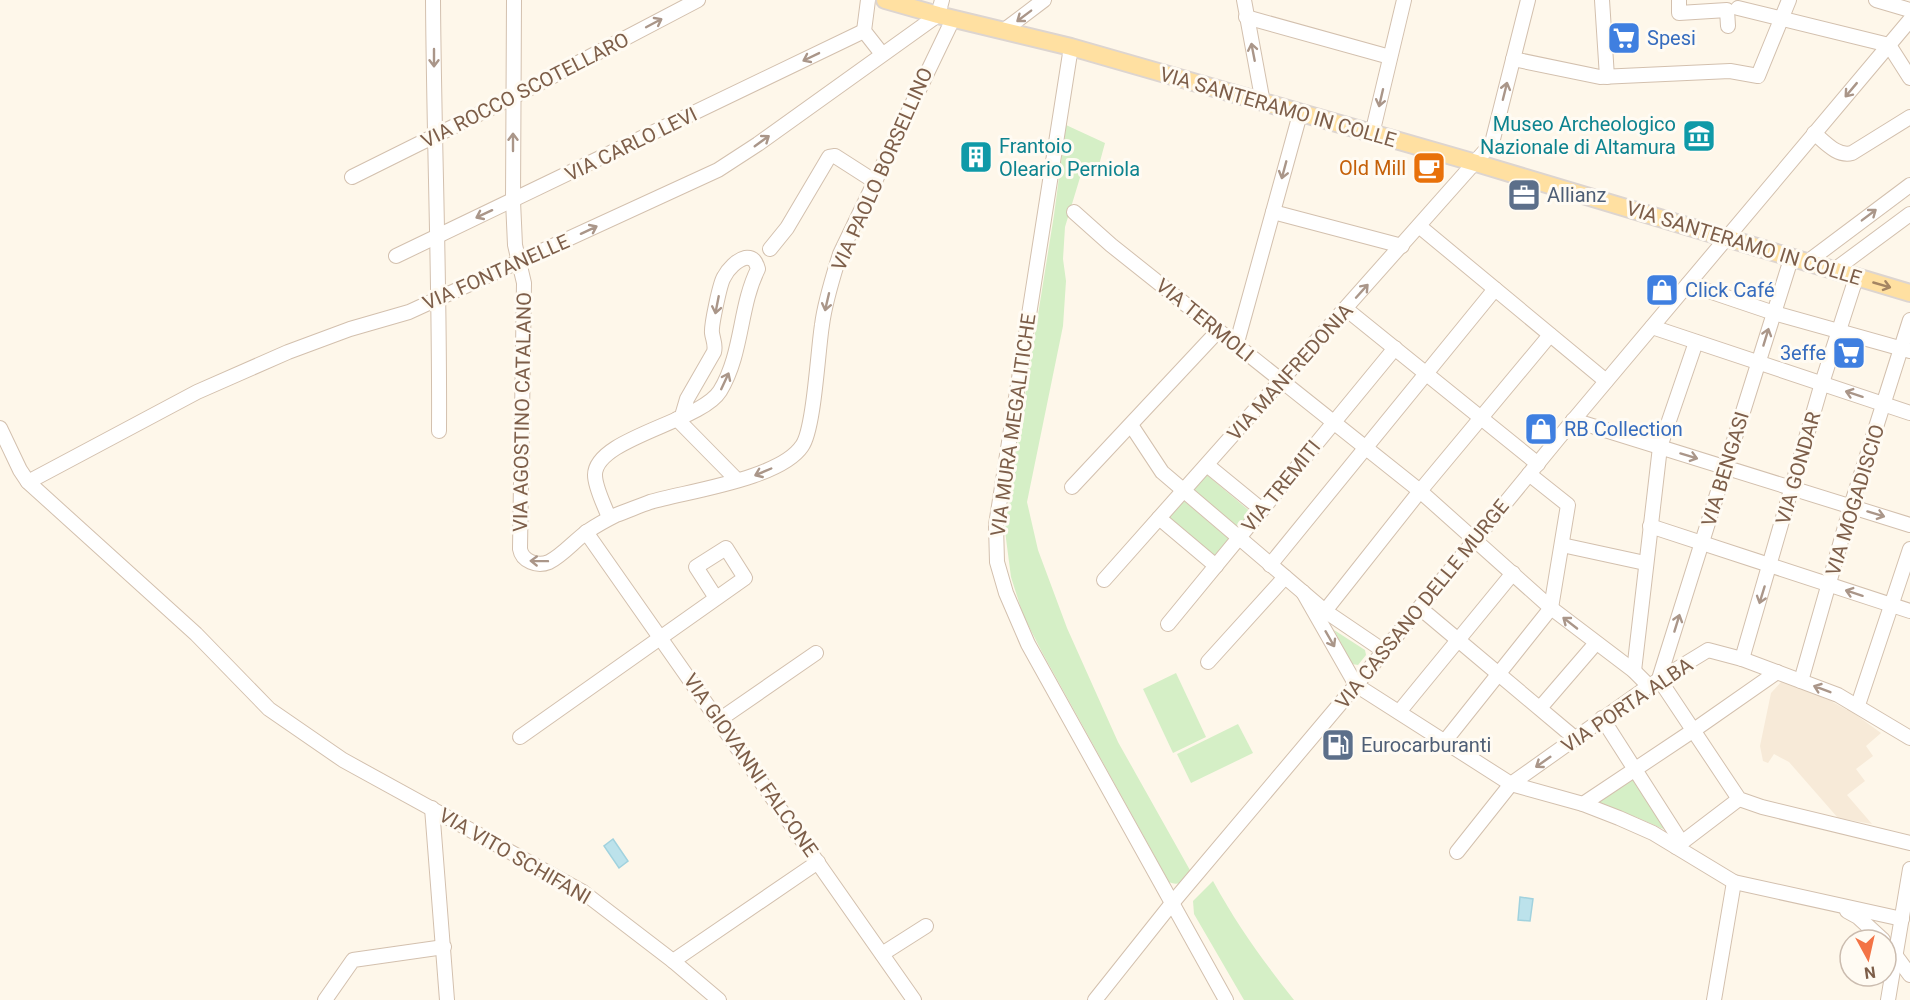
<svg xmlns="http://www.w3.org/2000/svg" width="1910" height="1000" font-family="Roboto,sans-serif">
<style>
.residential{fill:#f7ead8}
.green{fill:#d5efc6}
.water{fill:#bce2eb;stroke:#a1d2de;stroke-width:1.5}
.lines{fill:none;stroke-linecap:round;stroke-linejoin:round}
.minor-casing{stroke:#d3c0ae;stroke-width:16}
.major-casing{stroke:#ddd5d0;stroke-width:20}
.minor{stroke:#fff;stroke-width:14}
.major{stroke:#ffe0a1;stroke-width:16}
.oneway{stroke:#aa9689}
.oneway2{stroke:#a48563}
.labels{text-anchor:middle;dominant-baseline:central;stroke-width:6;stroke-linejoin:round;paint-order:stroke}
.shop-label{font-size:20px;fill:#366cbe;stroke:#fffbf3;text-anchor:start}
.street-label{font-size:20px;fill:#7d5e49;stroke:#fffbf3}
.culture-label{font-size:20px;fill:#0d838f;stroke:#fffbf3;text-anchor:end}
.food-label{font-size:20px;fill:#c56008;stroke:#fffbf3;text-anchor:end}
.service-label{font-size:20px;fill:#4e5e75;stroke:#fffbf3;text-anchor:start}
</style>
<rect width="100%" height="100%" fill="#fef7ea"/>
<polygon class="residential" points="1782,681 1829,700 1847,710 1848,709 1881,733 1866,746 1873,756 1856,769 1865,781 1847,795 1872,824 1838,818 1789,762 1774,754 1768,763 1763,761 1760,746 1771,693"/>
<g class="green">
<path d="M1066,125l39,18 -6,22h-5l-12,6 -17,56 -2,32 3,22 -3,45 -36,176 11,48 29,78 51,114 73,130c-7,8 -11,15 -22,10l-126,-228 -20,-39 -12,-38 -6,-46 6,-48 43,-268z"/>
<polygon points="1207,475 1252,513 1239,529 1193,490"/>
<polygon points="1183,500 1230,540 1215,557 1168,517"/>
<polygon points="1334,630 1365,650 1366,655 1358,665 1352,664"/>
<polygon points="1176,673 1206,737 1173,753 1143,689"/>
<polygon points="1238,724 1253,753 1191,783 1177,754"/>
<polygon points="1633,778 1670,832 1636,817 1597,802"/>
<path d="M1213,881c24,44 50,80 81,119h-50l-50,-86 -1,-13z"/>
</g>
<g class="water">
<polygon points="613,839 628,861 619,868 604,846"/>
<polygon points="1520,897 1533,899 1530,921 1518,920"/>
</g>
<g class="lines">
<g class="minor-casing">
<g id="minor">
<path d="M433,0c1,144 7,287 6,431"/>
<path d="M514,0l-1,201 2,44 9,38 -4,266c2,12 17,18 29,13 14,-7 26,-22 39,-31 9,-6 18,-11 28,-16 11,-4 23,-9 34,-13 38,-11 130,-23 152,-56 12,-16 16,-97 20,-121 3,-24 11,-48 18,-71l113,-235"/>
<polyline points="868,0 864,31 882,54"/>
<polyline points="1244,0 1263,103"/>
<polyline points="1602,0 1607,77"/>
<polyline points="1679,0 1679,13 1727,10 1728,26"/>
<polyline points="1876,0 1910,10"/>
<polyline points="1738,8 1889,45"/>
<polyline points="1246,17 1390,57"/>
<polyline points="1003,31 1044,0"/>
<polyline points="1889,45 1910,78"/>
<polyline points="1071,47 996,525 997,562 1006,593 1028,644 1226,1000"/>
<polyline points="1513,59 1600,77 1730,71 1758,76 1789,0"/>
<path d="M1814,133c11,9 23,24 38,20l58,-36"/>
<polyline points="1372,134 1404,0"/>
<polyline points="352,177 513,97 698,0"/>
<polyline points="1074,212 1111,245 1420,491 1551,608 1634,671 1649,686"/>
<polyline points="1273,212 1402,246"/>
<polyline points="1419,226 1606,381"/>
<polyline points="770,249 787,228 829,157 835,156 874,181"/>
<polyline points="396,256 864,31"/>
<polyline points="1791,259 1659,679 1739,799 1762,807 1910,843"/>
<polyline points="1806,263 1910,185"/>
<polyline points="1833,271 1910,214"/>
<polyline points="1688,284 1774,313 1910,351"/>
<polyline points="1346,309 1538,464"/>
<polyline points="1652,327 1910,413"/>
<polyline points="1236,346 1300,114"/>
<polyline points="677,419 737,480"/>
<polyline points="1573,420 1910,525"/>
<polyline points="1131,425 1162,472 1325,611 1384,651"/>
<polyline points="0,428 20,470 28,482 196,634 269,709 343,760 583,892 673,961 719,1000"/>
<polyline points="1207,465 1262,510"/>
<polyline points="28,482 197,392 288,352 350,329 409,312 718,170 758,144 938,15 942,0"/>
<polyline points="1072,487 1218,331"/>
<path d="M609,518c-4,-12 -14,-30 -14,-43 0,-37 106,-53 125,-84 23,-38 19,-84 38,-122 -2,-7 -4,-12 -13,-11 -8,2 -17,11 -21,19 -4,6 -13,49 -12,56 1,7 4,12 2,19l-27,47 -5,17"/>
<polyline points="1159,518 1216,566"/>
<polyline points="1650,526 1910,611"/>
<polyline points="586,532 914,1000"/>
<polyline points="1562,545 1645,563"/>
<polyline points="1270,565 1495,289"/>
<polyline points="1104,580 1492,143 1528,0"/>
<polyline points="1303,592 1356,685 1511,784 1583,804 1619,818 1653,833 1734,882 1902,919"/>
<polyline points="1420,608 1576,739"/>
<polyline points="1325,611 1420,491 1550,335"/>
<polyline points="1168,624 1395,348"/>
<polyline points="1742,659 1822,383 1856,278"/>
<polyline points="1208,662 1285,577"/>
<polyline points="1634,671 1660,447 1696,342"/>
<polyline points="1801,681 1851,506 1910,320"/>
<polyline points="1858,705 1910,549"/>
<polyline points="1540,708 1596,643"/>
<polyline points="1399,712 1513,573"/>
<polyline points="1602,718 1682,843"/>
<polyline points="719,720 816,653"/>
<path d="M520,737c75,-53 150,-106 225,-159l-19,-30 -30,19 20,31"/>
<polyline points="1445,741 1551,608 1568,505 1529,474"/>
<polyline points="1583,804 1694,730 1777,672"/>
<polyline points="432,808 447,1000"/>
<polyline points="1676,847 1739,799"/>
<polyline points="1457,852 1511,784 1649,686 1708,650 1742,659 1838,695 1910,738"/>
<polyline points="1847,911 1858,917 1883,940"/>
<polyline points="1893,952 1910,975"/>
<polyline points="882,954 926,926"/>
<polyline points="673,961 818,862"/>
<polyline points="325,1000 353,960 444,947"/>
<polyline points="1095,1000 1173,902 1356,685 1566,429 1910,20"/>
<polyline points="1714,1000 1734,882"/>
<polyline points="1888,1000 1910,869"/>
</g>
</g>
<g class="major-casing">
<polyline id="major" points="885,0 938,15 1071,47 1476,163 1910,293"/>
</g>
<use href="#minor" class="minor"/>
<use href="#major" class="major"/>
</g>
<defs><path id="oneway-shaft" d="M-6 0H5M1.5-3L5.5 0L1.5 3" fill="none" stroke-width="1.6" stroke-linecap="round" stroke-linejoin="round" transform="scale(1.5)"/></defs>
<g class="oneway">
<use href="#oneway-shaft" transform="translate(1024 16) rotate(143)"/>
<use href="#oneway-shaft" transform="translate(654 23) rotate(-28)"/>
<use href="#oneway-shaft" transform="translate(1253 52) rotate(-101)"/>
<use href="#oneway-shaft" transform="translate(811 57) rotate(154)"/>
<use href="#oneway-shaft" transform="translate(434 58) rotate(90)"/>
<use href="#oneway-shaft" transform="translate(1851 90) rotate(130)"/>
<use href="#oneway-shaft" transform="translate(1505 91) rotate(-76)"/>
<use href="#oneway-shaft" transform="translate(1381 98) rotate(103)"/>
<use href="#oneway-shaft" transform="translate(762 141) rotate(-36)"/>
<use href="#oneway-shaft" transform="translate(513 142) rotate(-90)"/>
<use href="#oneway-shaft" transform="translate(1284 170) rotate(105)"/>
<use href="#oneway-shaft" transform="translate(484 214) rotate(155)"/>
<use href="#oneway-shaft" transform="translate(1869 215) rotate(-37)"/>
<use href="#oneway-shaft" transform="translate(589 230) rotate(-25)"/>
<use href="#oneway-shaft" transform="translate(1362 291) rotate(-48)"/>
<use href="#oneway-shaft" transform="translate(827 302) rotate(103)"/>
<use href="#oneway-shaft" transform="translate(717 305) rotate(101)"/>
<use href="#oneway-shaft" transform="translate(1766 337) rotate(-73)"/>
<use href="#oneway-shaft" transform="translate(725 381) rotate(-65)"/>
<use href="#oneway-shaft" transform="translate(1854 394) rotate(-162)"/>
<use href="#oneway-shaft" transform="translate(1689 456) rotate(17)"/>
<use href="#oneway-shaft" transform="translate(763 472) rotate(157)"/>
<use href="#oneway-shaft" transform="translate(1876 514) rotate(17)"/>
<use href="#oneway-shaft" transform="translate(539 561) rotate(-179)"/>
<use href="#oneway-shaft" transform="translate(1854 593) rotate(-162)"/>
<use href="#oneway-shaft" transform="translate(1762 595) rotate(107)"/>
<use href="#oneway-shaft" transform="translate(1570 623) rotate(-142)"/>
<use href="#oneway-shaft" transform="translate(1677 623) rotate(-73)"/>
<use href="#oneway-shaft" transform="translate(1330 639) rotate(60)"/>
<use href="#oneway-shaft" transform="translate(1822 689) rotate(-159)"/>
<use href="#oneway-shaft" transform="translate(1543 762) rotate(145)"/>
</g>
<use class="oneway2" href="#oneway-shaft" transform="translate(1882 285) rotate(16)"/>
<defs>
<g id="supermarket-square" transform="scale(1.725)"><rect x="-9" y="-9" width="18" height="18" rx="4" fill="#3f7fe0" stroke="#fffbf3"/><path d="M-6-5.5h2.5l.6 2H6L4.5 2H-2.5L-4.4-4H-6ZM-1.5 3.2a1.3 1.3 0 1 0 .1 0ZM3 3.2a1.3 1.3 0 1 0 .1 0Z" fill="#fff"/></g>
<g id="museum-square" transform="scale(1.725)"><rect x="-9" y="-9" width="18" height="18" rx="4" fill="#0f9aa8" stroke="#fffbf3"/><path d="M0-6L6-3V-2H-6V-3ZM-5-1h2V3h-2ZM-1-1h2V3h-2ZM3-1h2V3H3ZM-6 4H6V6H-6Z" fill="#fff"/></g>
<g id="building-square" transform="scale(1.725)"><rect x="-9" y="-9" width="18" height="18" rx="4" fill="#0f9aa8" stroke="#fffbf3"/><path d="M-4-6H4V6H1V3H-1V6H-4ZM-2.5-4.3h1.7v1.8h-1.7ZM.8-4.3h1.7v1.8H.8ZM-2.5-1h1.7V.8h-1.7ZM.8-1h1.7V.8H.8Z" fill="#fff"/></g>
<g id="cafe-square" transform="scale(1.725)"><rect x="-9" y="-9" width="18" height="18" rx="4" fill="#e8710a" stroke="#fffbf3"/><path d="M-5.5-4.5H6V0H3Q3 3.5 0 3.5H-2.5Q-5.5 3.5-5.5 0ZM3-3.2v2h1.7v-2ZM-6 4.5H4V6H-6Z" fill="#fff"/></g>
<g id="office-square" transform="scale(1.725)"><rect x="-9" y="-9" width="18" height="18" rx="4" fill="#5c6f8a" stroke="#fffbf3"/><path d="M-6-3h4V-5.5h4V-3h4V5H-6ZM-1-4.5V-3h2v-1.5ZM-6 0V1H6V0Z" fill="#fff"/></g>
<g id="shop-square" transform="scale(1.725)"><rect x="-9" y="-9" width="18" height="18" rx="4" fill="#3f7fe0" stroke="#fffbf3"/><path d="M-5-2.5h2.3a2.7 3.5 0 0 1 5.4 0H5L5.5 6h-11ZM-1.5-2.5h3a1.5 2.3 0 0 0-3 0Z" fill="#fff"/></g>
<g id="fuel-square" transform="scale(1.725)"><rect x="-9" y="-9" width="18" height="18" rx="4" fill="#5c6f8a" stroke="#fffbf3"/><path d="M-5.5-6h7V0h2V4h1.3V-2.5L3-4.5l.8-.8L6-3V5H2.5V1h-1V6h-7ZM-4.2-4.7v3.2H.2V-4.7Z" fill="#fff"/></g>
</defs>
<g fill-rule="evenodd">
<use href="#supermarket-square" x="1624" y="38"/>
<use href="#museum-square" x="1699" y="136"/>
<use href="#building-square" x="976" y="157"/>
<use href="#cafe-square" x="1429" y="168"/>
<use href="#office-square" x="1524" y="195"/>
<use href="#shop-square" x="1662" y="290"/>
<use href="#supermarket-square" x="1849" y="353"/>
<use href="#shop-square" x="1541" y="429"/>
<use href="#fuel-square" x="1338" y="745"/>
</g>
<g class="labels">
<g class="shop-label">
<text x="1647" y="38">Spesi</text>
<text x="1685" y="290">Click Café</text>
<text x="1826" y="353" text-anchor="end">3effe</text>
<text x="1564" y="429">RB Collection</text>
</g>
<g class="street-label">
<text transform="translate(525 90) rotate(-27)">VIA ROCCO SCOTELLARO</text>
<text transform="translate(1278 107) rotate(16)">VIA SANTERAMO IN COLLE</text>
<text transform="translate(631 144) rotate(-26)">VIA CARLO LEVI</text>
<text transform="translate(882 169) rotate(-66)">VIA PAOLO BORSELLINO</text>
<text transform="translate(1744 243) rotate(17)">VIA SANTERAMO IN COLLE</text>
<text transform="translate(496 272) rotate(-24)">VIA FONTANELLE</text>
<text transform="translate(1205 320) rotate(39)">VIA TERMOLI</text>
<text transform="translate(1290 372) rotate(-48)">VIA MANFREDONIA</text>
<text transform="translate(522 412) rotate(-89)">VIA AGOSTINO CATALANO</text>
<text transform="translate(1013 425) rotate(-82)">VIA MURA MEGALITICHE</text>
<text transform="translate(1798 468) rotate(-74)">VIA GONDAR</text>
<text transform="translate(1725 469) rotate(-73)">VIA BENGASI</text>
<text transform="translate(1281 486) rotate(-51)">VIA TREMITI</text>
<text transform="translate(1855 500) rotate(-73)">VIA MOGADISCIO</text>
<text transform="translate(1422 604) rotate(-51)">VIA CASSANO DELLE MURGE</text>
<text transform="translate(1627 705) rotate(-34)">VIA PORTA ALBA</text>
<text transform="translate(751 765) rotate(55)">VIA GIOVANNI FALCONE</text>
<text transform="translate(515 856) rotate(30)">VIA VITO SCHIFANI</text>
</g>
<g class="culture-label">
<text x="1676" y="124">Museo Archeologico<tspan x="1676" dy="23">Nazionale di Altamura</tspan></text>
<text x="999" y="146" text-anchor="start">Frantoio<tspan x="999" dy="23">Oleario Perniola</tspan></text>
</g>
<g class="food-label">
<text x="1406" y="168">Old Mill</text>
</g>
<g class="service-label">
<text x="1547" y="195">Allianz</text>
<text x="1361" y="745">Eurocarburanti</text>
</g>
</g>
<g transform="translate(1868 958) rotate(172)"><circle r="28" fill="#fffbf3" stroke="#cbbcaf" stroke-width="1.5"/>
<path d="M0-4.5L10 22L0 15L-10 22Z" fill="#f37345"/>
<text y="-9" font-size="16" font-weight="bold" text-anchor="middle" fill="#7d5e49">N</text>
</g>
</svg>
